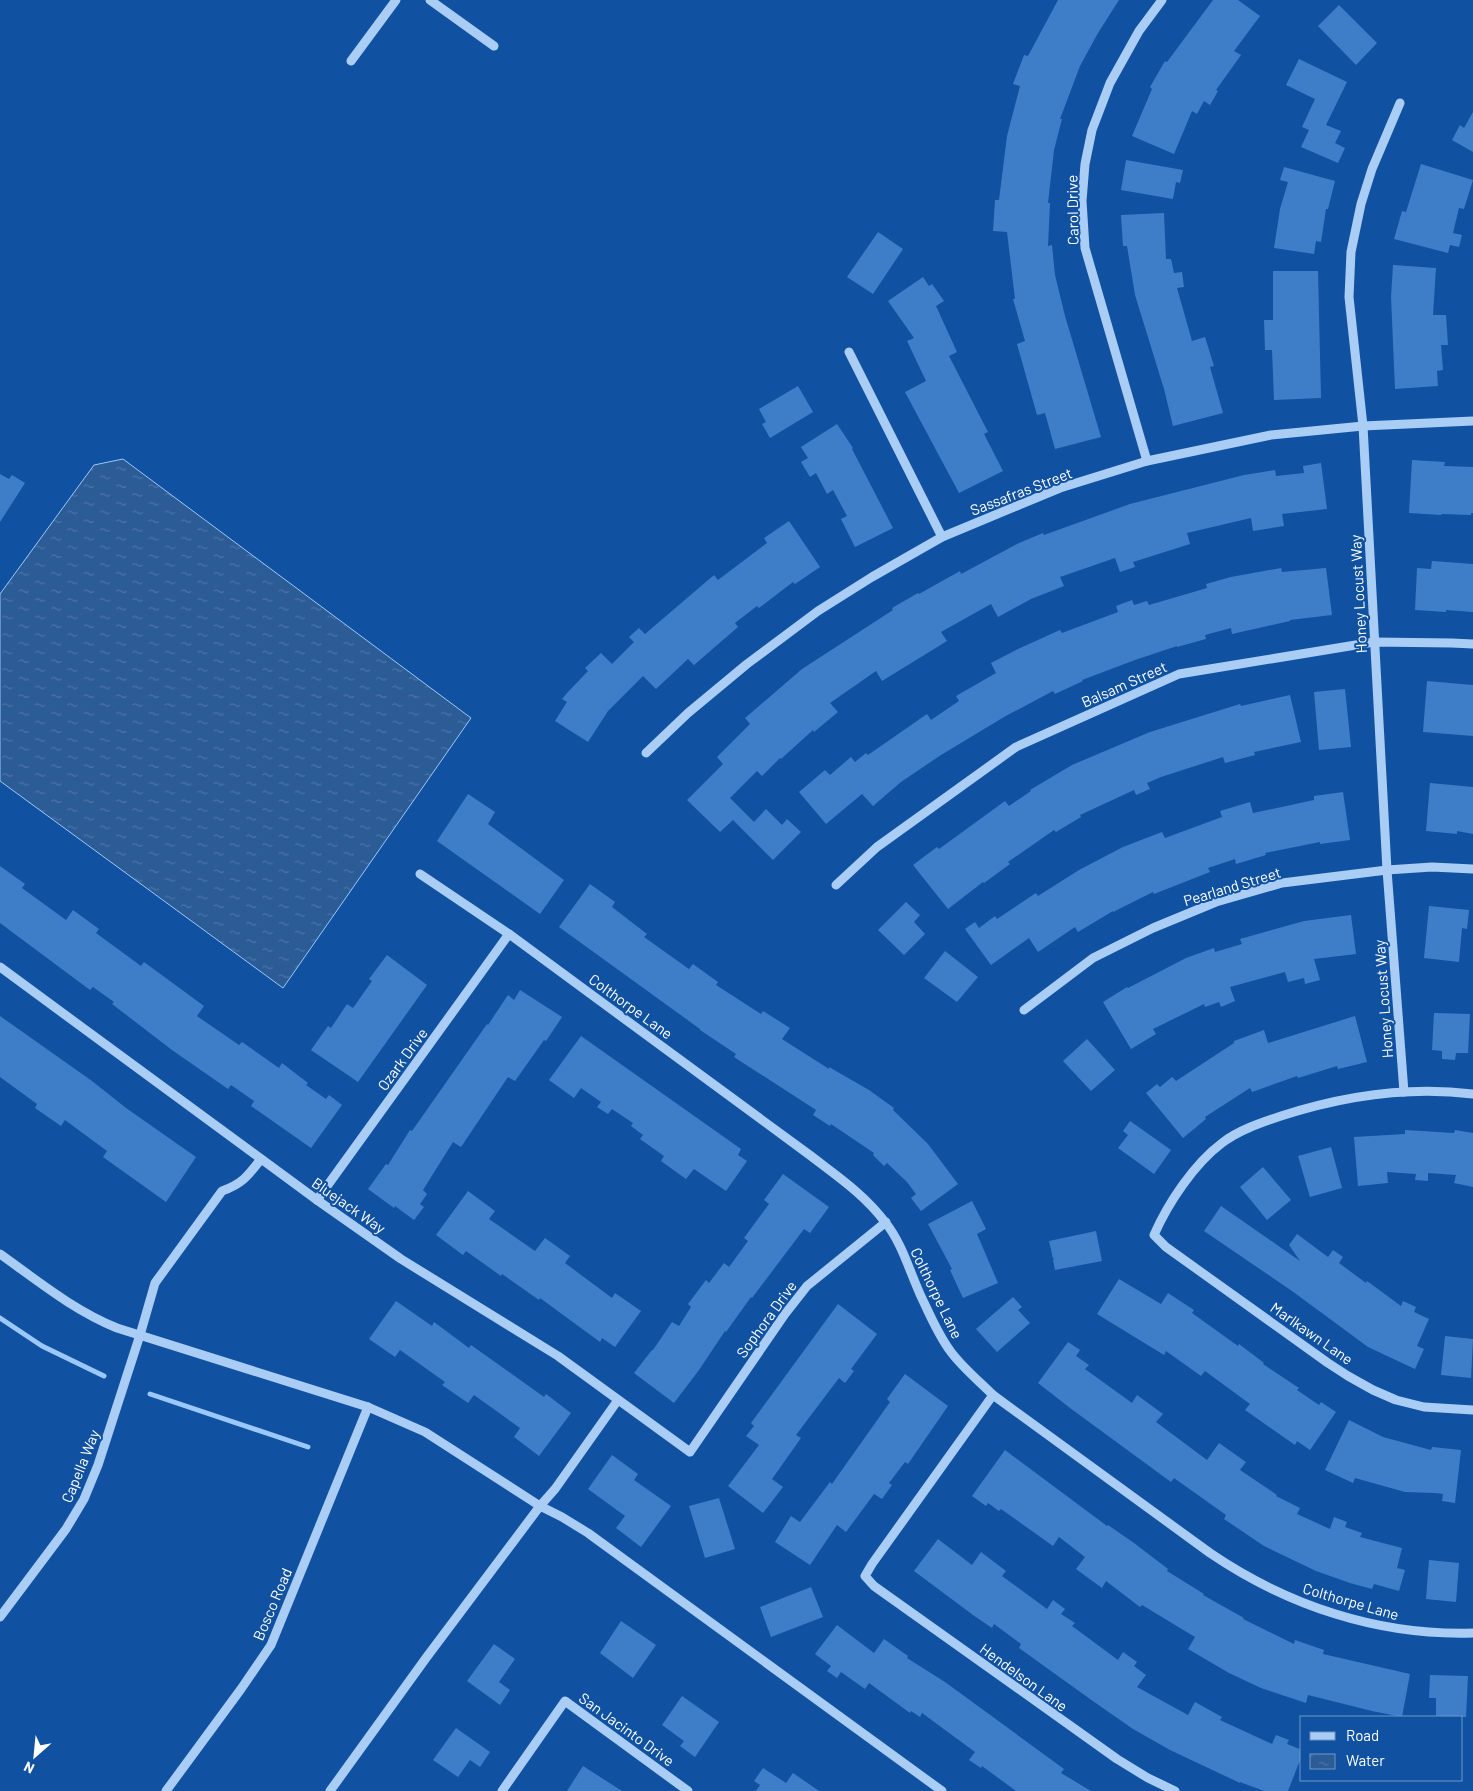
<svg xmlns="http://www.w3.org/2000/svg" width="1473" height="1791" font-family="Barlow,sans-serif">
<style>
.water{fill:url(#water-ripples);stroke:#9bc8f9}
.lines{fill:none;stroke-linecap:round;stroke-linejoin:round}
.stream{stroke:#9bc8f9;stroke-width:5}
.building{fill:#3e7ec9}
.minor{stroke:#a9cdf5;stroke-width:9}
.labels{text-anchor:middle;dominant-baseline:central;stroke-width:4;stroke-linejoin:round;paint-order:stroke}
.street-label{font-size:15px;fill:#fff;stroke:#1052a1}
</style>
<defs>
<pattern id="water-ripples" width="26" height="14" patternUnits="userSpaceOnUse" patternTransform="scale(1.25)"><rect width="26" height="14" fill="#2c5c96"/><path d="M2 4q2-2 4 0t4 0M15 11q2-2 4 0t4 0" fill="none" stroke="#4c74a6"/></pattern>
</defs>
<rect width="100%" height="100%" fill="#1052a1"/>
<polygon class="water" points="123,459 471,718 283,988 0,781 0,594 94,465"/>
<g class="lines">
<g class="stream">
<polyline points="0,1318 42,1346 104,1376"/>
<polyline points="150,1394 308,1447"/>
</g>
</g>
<g class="building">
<polygon points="1058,0 1119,0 1098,33 1080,66 1060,119 1062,119 1054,150 1048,203 1050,203 1048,246 1052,245 1055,275 1065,316 1101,437 1055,449 1045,413 1037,415 1017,344 1025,341 1013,299 1015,299 1007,232 993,231 995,200 999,200 1007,136 1020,86 1013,84 1024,55 1028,56"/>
<polygon points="1213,0 1238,0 1260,16 1234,51 1241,55 1216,90 1218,91 1210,105 1204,101 1197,114 1192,111 1174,154 1132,136 1152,89 1150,87 1165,61 1167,62"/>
<polygon points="1339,5 1377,43 1356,65 1318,26"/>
<polygon points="1299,59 1347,82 1326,125 1341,131 1335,143 1345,148 1338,163 1301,147 1309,130 1302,127 1315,99 1286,85"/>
<polygon points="1473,112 1473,152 1452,140 1460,125 1464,128"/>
<polygon points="1126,160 1183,170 1180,183 1176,182 1173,199 1121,190"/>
<polygon points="1421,164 1473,180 1464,209 1459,208 1453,233 1462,235 1459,247 1450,245 1448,253 1394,239 1402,211 1406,212"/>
<polygon points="1284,167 1335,181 1328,209 1326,209 1321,242 1316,241 1314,254 1274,248 1280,209 1288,182 1280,180"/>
<polygon points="1164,213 1166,259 1171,259 1174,273 1182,272 1184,287 1177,288 1192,341 1205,337 1214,366 1210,367 1223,413 1173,426 1164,389 1135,295 1127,246 1123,246 1121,215"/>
<polygon points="878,232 903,249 873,294 847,277"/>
<polygon points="1393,265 1436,268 1433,315 1446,315 1448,345 1441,345 1443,370 1437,371 1438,386 1395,389 1391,297"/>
<polygon points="1273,271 1318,271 1321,398 1274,400 1272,350 1265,350 1264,320 1273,320"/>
<polygon points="923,277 929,286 932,284 944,301 936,306 957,352 949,356 988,432 984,434 1003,471 959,493 905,392 926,381 907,341 914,338 888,301"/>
<polygon points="798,386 813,412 770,438 762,424 766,422 759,409"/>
<polygon points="837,424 853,448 852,449 893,528 855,547 841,519 847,516 833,490 827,494 816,473 810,477 801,462 808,458 801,447"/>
<polygon points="1412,460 1445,462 1444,466 1473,467 1473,513 1471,513 1471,515 1442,514 1441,515 1409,513"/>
<polygon points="1321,463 1327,509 1282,514 1284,526 1253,531 1251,518 1187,533 1190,544 1133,562 1135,567 1120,572 1115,558 1060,577 1064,586 1031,599 998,617 991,604 941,632 947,641 882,681 876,671 830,703 838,712 814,732 813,730 781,759 780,758 762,776 757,771 730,798 754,822 766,809 782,825 787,819 801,832 773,860 733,820 720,832 687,800 723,764 717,757 750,724 745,718 802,669 893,610 892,608 918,593 919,594 960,571 961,574 1019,543 1043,533 1044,535 1130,504 1244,475 1275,470 1276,476 1304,473 1303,466"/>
<polygon points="0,474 9,479 12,475 25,483 0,522"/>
<polygon points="789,521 820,567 795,584 793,582 759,608 757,606 735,623 738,627 694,665 688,659 656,689 643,676 608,711 588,742 555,721 567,702 562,699 567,693 588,671 585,668 601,653 612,664 634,642 629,637 639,628 645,634 714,575 718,580 767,543 764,538"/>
<polygon points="1432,561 1473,564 1473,612 1446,610 1446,612 1415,610 1417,568 1431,569"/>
<polygon points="1281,568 1282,572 1326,568 1332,615 1290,620 1290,621 1232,634 1231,628 1205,635 1206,639 1177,647 1177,646 1135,660 1082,680 1083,681 1055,694 1053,691 1004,717 941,755 901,782 873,806 862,794 826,824 799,792 825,770 830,775 851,757 855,762 866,753 868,755 927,714 931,720 959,701 956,696 996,673 991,663 1018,649 1060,630 1062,633 1118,612 1116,606 1132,600 1134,605 1147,601 1149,605 1207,588 1206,584 1231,577"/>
<polygon points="1427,681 1473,685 1473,736 1423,732"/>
<polygon points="1345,689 1351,747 1319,750 1314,692"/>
<polygon points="1290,695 1301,742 1254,752 1255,755 1225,763 1223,757 1161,777 1147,783 1150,789 1136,795 1134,790 1080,815 1081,817 1056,832 1054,830 1008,862 1010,864 984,883 983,882 948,909 913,865 937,847 939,849 1005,801 1009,806 1031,791 1030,790 1072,765 1150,732 1240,704 1241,706"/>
<polygon points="1430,783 1473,787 1473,834 1457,831 1457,834 1426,831"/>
<polygon points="1343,792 1350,840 1320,844 1320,842 1265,853 1266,855 1236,864 1235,859 1208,868 1210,872 1154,894 1153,892 1113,912 1113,911 1078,932 1075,927 1038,952 1029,938 991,965 965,929 975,922 979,928 995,916 997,919 1036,893 1038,896 1079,870 1123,847 1162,832 1165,838 1222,817 1220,811 1250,802 1253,813 1314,800 1314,796"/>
<polygon points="468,794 495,812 488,824 564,880 540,914 437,841"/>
<polygon points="0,866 25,884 22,888 66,920 73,910 99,929 96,933 141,966 144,962 204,1006 197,1016 239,1045 242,1042 279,1068 282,1063 308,1083 306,1085 326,1099 329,1095 342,1105 311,1148 251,1106 254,1101 231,1085 228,1089 172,1050 112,1004 114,1002 93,987 90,990 0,923"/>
<polygon points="590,884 615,902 612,907 647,934 644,937 689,969 693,964 718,982 716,985 761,1014 763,1011 790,1028 782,1039 829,1069 829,1067 869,1090 894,1108 893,1110 928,1144 958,1184 921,1211 911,1198 916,1194 907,1182 887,1163 884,1166 873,1155 874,1153 831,1124 830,1126 813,1115 816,1110 734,1057 736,1054 700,1030 700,1029 559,927"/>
<polygon points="906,902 920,915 914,922 925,934 904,955 878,930"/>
<polygon points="1429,906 1469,910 1467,929 1462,928 1459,962 1424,958"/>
<polygon points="1351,915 1356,954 1314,959 1320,980 1305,984 1304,978 1288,982 1285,972 1230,987 1235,1001 1221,1007 1219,1002 1205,1007 1204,1004 1153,1029 1156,1034 1131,1049 1103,1002 1127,987 1128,988 1186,958 1214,948 1215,952 1242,944 1240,939 1304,921"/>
<polygon points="945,951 978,977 957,1002 924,978"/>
<polygon points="387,955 427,985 358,1082 311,1050 328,1026 331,1028 347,1004 353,1008 372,981 369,979"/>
<polygon points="520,990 562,1017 546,1041 544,1040 515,1081 508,1077 461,1147 453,1142 423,1190 427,1194 420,1204 424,1207 414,1220 395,1206 394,1208 368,1189 386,1164 388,1165 410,1130 412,1131 487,1024 488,1025 508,995 514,1000"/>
<polygon points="1434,1013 1470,1014 1468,1053 1456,1053 1455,1060 1442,1059 1442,1051 1432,1050"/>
<polygon points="0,1016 92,1081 126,1108 196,1157 166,1202 103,1157 107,1151 65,1120 61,1126 35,1108 37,1104 0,1077"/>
<polygon points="1355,1016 1367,1062 1338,1069 1337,1066 1298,1078 1297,1076 1252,1092 1250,1088 1205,1117 1206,1119 1183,1138 1146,1093 1157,1084 1160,1087 1172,1077 1176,1081 1234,1043 1234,1041 1264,1030 1268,1043"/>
<polygon points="581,1036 741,1149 738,1155 747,1161 726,1191 694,1169 686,1179 661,1161 664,1156 640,1139 643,1135 631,1126 633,1123 612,1109 608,1114 597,1107 601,1102 581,1088 574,1098 549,1080"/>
<polygon points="1087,1039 1115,1070 1091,1091 1063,1061"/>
<polygon points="1130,1121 1171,1150 1154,1174 1118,1148 1128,1135 1123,1131"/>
<polygon points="1405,1130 1454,1133 1455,1130 1473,1133 1473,1187 1454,1183 1456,1175 1428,1173 1428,1181 1415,1180 1416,1174 1387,1172 1388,1183 1358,1186 1354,1137 1405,1134"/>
<polygon points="1331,1147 1342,1188 1310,1197 1298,1156"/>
<polygon points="1263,1167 1291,1200 1267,1220 1240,1187"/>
<polygon points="783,1174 829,1207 810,1233 804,1229 752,1298 751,1297 726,1332 725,1331 699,1370 674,1403 634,1373 652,1350 653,1350 672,1322 679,1326 691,1307 688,1304 706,1280 709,1283 724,1263 729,1267 748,1241 744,1238 769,1204 764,1200"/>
<polygon points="468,1191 495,1211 489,1219 535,1251 545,1238 570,1256 565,1263 612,1298 615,1293 641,1311 615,1347 602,1338 600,1342 540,1298 539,1300 502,1274 501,1276 466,1251 463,1255 436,1235"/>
<polygon points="972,1201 986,1229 977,1234 998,1283 963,1298 950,1270 952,1269 928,1224"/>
<polygon points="1221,1206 1300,1261 1289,1245 1297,1234 1328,1257 1333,1250 1343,1257 1339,1263 1366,1283 1367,1281 1401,1306 1403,1301 1416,1307 1414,1312 1429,1319 1417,1346 1424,1349 1415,1369 1368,1347 1292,1291 1204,1231"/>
<polygon points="1096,1231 1102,1261 1055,1270 1053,1260 1055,1258 1053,1259 1049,1241"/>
<polygon points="1119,1279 1161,1304 1168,1293 1194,1310 1192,1313 1238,1346 1239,1344 1264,1363 1263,1364 1299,1388 1297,1390 1319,1405 1321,1402 1336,1412 1310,1450 1297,1441 1295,1445 1245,1410 1250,1404 1205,1371 1201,1376 1166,1351 1164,1355 1097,1314"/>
<polygon points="1013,1297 1022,1307 1018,1310 1030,1323 997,1352 976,1329"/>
<polygon points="396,1301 432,1326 434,1322 469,1348 471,1345 544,1397 546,1394 571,1413 539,1456 514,1437 520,1428 474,1395 468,1403 442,1385 445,1382 400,1350 395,1357 369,1339"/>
<polygon points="838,1304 877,1334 851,1369 854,1371 845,1383 839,1378 796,1435 801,1438 772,1479 783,1487 763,1513 728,1486 759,1445 746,1436 754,1426 751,1423"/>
<polygon points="1445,1336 1473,1339 1471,1378 1441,1375"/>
<polygon points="1068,1342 1080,1350 1076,1356 1089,1365 1085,1369 1132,1403 1137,1395 1163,1414 1156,1422 1207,1460 1219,1443 1246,1462 1240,1470 1277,1495 1276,1496 1300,1508 1297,1514 1330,1529 1334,1517 1347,1522 1345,1527 1362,1533 1360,1537 1402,1548 1397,1568 1405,1570 1399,1591 1374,1584 1372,1589 1350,1583 1316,1571 1264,1546 1224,1519 1226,1515 1174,1478 1171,1482 1070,1408 1038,1383"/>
<polygon points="905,1374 948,1406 908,1464 905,1462 889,1483 892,1485 882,1499 874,1494 846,1532 837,1525 810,1565 775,1542 791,1516 800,1522 830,1482 832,1484 890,1402 887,1399"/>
<polygon points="1349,1420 1383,1437 1431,1450 1432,1447 1461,1450 1455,1503 1442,1501 1443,1494 1435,1493 1405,1492 1355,1478 1353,1483 1325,1470"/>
<polygon points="1005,1450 1107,1526 1108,1525 1134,1543 1168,1569 1167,1571 1204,1594 1203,1595 1244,1618 1243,1619 1294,1644 1295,1640 1324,1650 1323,1654 1410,1674 1402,1717 1372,1711 1308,1695 1306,1703 1261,1688 1229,1673 1188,1649 1195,1637 1142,1605 1140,1607 1106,1581 1102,1588 1076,1569 1085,1557 1059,1537 1053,1546 1001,1509 999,1511 988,1503 986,1506 972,1496"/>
<polygon points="612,1455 638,1474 634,1480 671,1506 641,1547 616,1528 625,1516 588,1489"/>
<polygon points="719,1498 735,1549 705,1558 689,1506"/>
<polygon points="938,1539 972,1565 981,1552 1006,1571 1002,1576 1047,1609 1053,1600 1065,1609 1061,1614 1075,1623 1072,1626 1118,1660 1123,1652 1137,1662 1134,1666 1146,1675 1137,1687 1188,1715 1195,1702 1222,1717 1220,1720 1272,1744 1276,1735 1289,1740 1287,1744 1302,1750 1302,1755 1288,1791 1264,1791 1240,1782 1240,1783 1170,1750 1133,1729 1090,1699 1019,1648 1021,1644 994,1624 992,1628 973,1615 914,1571"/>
<polygon points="1429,1560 1459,1563 1456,1602 1426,1599"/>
<polygon points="811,1587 823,1617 771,1637 760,1607"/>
<polygon points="621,1621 656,1645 633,1678 600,1653"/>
<polygon points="837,1625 874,1653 884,1639 908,1656 907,1658 945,1682 1064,1769 1061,1773 1091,1791 1016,1791 982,1766 981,1768 969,1760 975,1752 922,1713 920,1717 911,1711 910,1713 869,1683 865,1689 841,1672 837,1678 827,1671 831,1666 815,1654"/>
<polygon points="494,1644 515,1659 499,1682 510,1690 500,1705 467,1681"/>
<polygon points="1430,1675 1468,1676 1466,1717 1436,1717 1436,1698 1429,1698"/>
<polygon points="682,1696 719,1722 695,1757 680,1746 684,1741 662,1725"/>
<polygon points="456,1728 490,1752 480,1767 470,1760 458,1777 433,1760"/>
<polygon points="583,1766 622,1791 567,1791"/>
<polygon points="763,1768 786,1783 793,1773 819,1791 756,1791 760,1785 754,1781"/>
</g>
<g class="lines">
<g class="minor">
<polyline points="430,0 494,46"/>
<polyline points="351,61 396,0"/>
<polyline points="1400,103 1372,169 1361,204 1351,252 1349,297 1363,426 1387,870 1404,1092"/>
<polyline points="849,352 942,537"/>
<polyline points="1147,461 1085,248 1082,201 1085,164 1092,130 1110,83 1139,31 1162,0"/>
<polyline points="646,753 688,713 747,664 818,611 872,577 942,537 1060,488 1147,461 1271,435 1363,426 1473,421"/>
<path d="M420,874l89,60 302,222c26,20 54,39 74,66 17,21 24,48 35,72 9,19 18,41 31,58 12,16 28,29 42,43l217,158c78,53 169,83 263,80"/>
<polyline points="836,885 877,847 1016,747 1179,674 1374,642 1452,643 1473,644"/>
<polyline points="0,967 317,1200 401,1259 558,1356 690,1452 785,1314 807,1286 886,1222"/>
<polyline points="1024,1010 1093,958 1153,928 1216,902 1282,883 1387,870 1432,867 1473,869"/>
<path d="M1473,1094c-65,-8 -130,2 -192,22 -21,7 -42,14 -59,27 -28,21 -54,60 -68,92l12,12 162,116 20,13 25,14 23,10 28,7 49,3"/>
<polyline points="317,1200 509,934"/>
<path d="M0,1254c38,27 73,56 117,74l251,79 57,25 115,74 15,-17 63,-89"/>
<polyline points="993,1395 872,1564 865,1576 874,1586 1117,1759 1148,1778 1175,1791"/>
<path d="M0,1617l66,-88 18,-30 14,-34 42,-130 15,-52 67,-92c20,-7 26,-15 39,-32"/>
<polyline points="166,1791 241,1689 271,1645 368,1407"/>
<polyline points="330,1791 426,1658 540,1506 562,1517 588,1533 942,1791"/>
<polyline points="502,1791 565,1701 688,1791"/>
</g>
</g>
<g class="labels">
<g class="street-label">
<text transform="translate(1072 210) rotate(-91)">Carol Drive</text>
<text transform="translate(1021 491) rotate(-21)">Sassafras Street</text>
<text transform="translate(1358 594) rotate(-93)">Honey Locust Way</text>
<text transform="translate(1124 684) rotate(-24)">Balsam Street</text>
<text transform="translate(1232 886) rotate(-17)">Pearland Street</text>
<text transform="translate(1383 999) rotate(-94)">Honey Locust Way</text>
<text transform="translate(631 1006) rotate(36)">Colthorpe Lane</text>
<text transform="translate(402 1059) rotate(-54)">Ozark Drive</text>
<text transform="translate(349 1205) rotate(35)">Bluejack Way</text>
<text transform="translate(937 1293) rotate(64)">Colthorpe Lane</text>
<text transform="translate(766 1319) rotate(-54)">Sophora Drive</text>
<text transform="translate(1312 1333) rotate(35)">Marlkawn Lane</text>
<text transform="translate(80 1466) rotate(-68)">Capella Way</text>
<text transform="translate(1351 1601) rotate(16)">Colthorpe Lane</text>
<text transform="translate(272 1604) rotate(-67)">Bosco Road</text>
<text transform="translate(1024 1677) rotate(36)">Hendelson Lane</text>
<text transform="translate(627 1729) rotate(36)">San Jacinto Drive</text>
</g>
</g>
<rect x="1300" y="1716" width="162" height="65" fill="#1052a1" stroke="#7097c7"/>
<rect x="1310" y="1732" width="25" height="8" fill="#a9cdf5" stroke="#7097c7"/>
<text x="1346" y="1741" font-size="15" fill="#ffffff">Road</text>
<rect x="1310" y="1754" width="25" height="15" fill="url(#water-ripples)" stroke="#7097c7"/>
<text x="1346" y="1766" font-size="15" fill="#ffffff">Water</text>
<g transform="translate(35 1756) rotate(207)" stroke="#1052a1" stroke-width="4" paint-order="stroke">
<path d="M0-4L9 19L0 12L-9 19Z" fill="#ffffff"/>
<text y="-8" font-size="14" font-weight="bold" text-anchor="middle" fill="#ffffff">N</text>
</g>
</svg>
